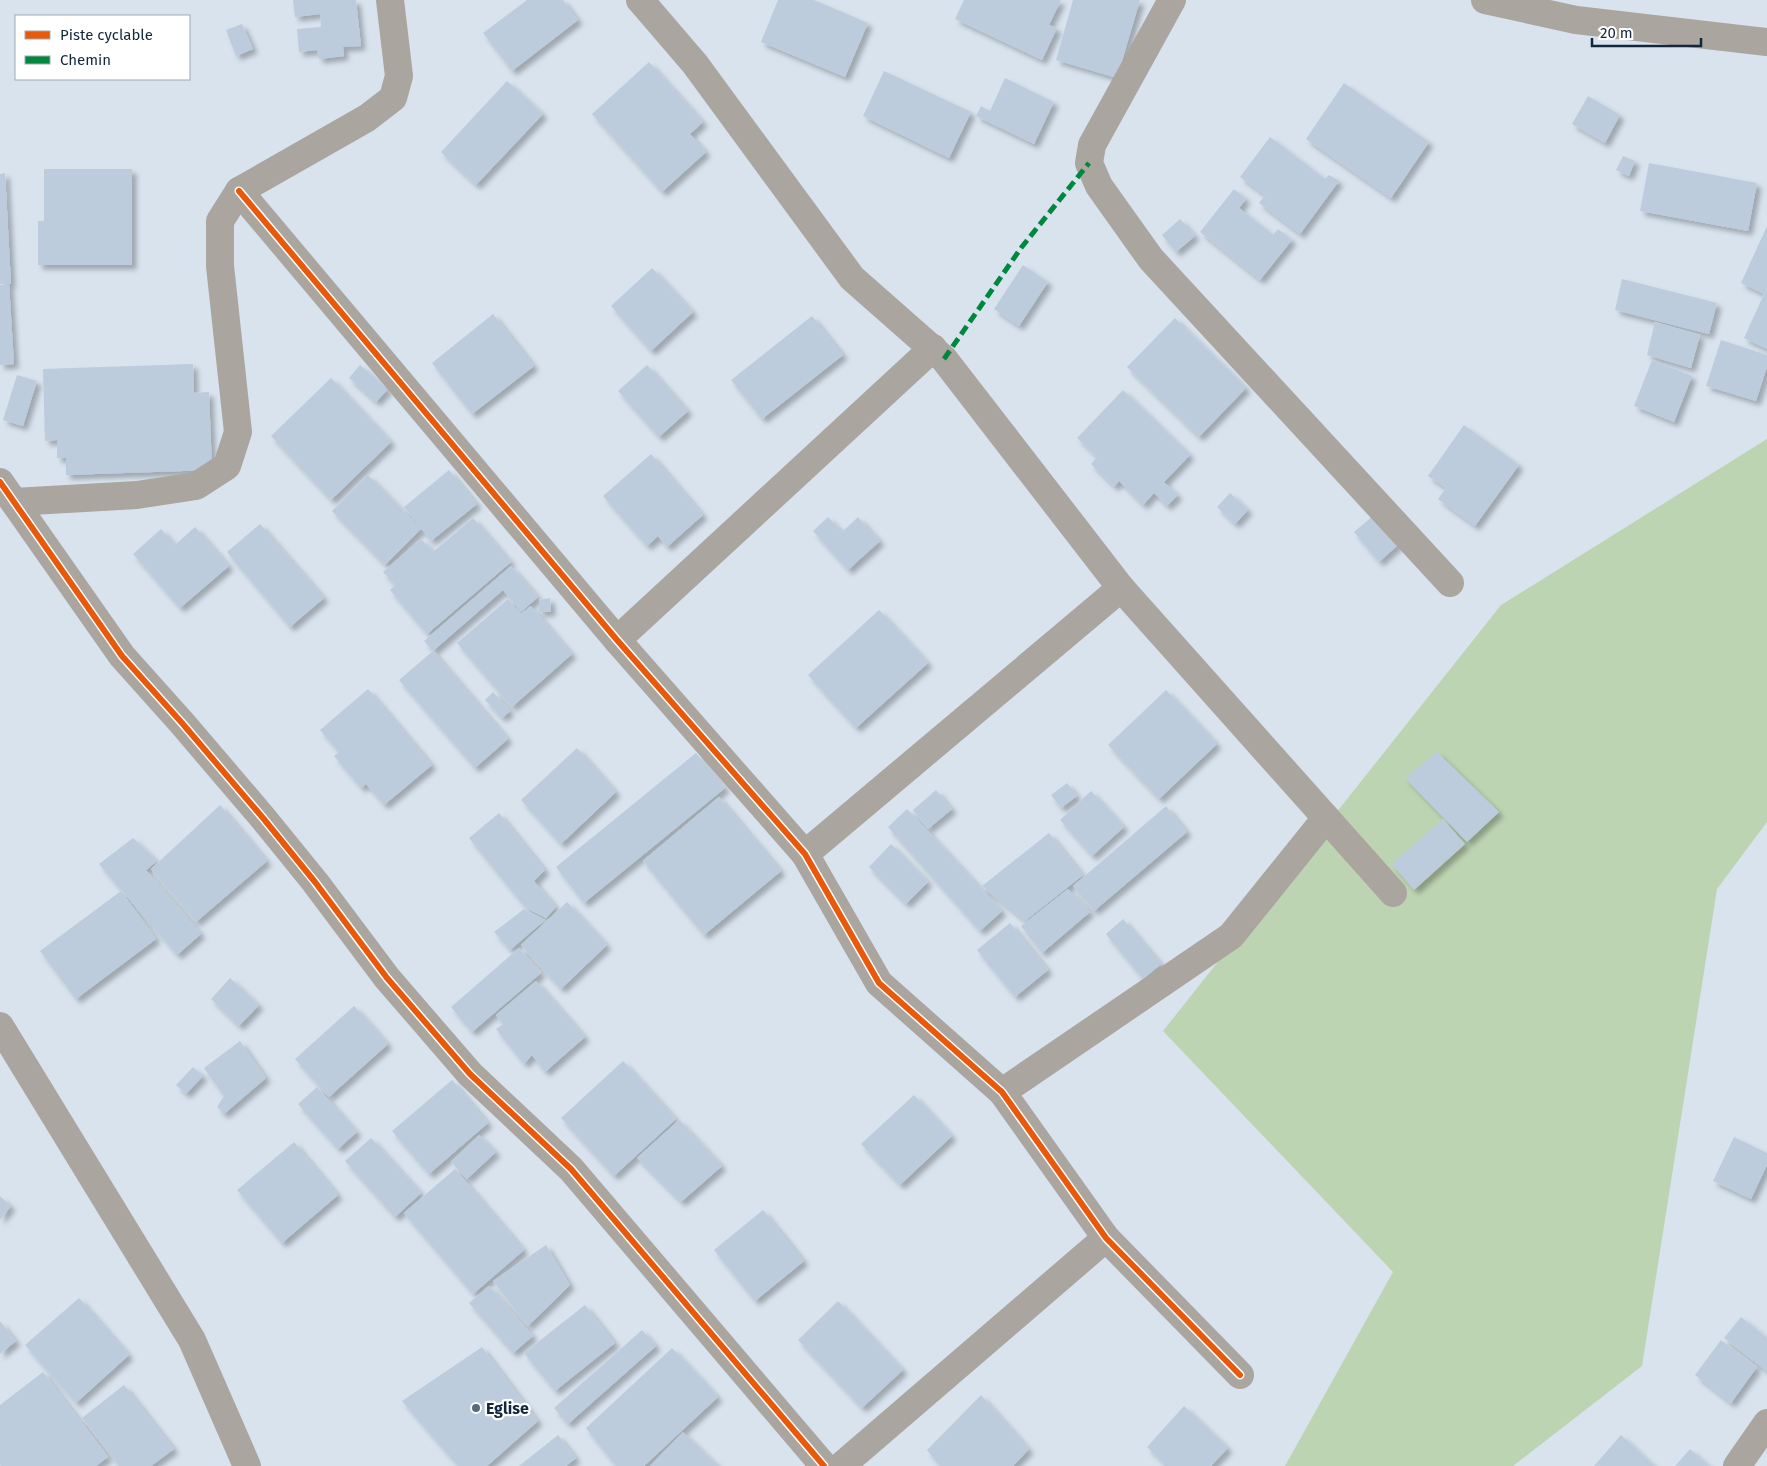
<svg xmlns="http://www.w3.org/2000/svg" width="1767" height="1466" font-family="'Fira Sans',sans-serif">
<style>
.green{fill:#bdd4b2}
.building{fill:#bcccdc;filter:url(#shadow)}
.lines{fill:none;stroke-linecap:round;stroke-linejoin:round}
.minor{stroke:#aaa59e;stroke-width:28}
.quiet{stroke:#00873e;stroke-width:5;stroke-dasharray:10 5;stroke-linecap:butt}
.cycleway-casing{stroke:#fff;stroke-width:9}
.cycleway{stroke:#e8590c;stroke-width:6}
.poi-dot{fill:#57697a;stroke:#fff;stroke-width:2}
.labels{text-anchor:middle;dominant-baseline:central;stroke-width:4.5;stroke-linejoin:round;paint-order:stroke}
.poi-label{font-size:16px;font-weight:bold;fill:#12273b;stroke:#fff;text-anchor:start}
</style>
<defs>
<filter id="shadow"><feDropShadow dx="4.5" dy="4.5" stdDeviation="2.5" flood-color="#0004"/></filter>
</defs>
<rect width="100%" height="100%" fill="#d8e3ee"/>
<polygon class="green" points="1767,439 1767,822 1717,889 1642,1366 1513,1466 1285,1466 1393,1272 1163,1031 1501,605"/>
<g class="building">
<polygon points="293,0 356,0 361,46 343,47 344,56 319,59 317,50 299,52 297,29 321,27 320,14 295,17"/>
<polygon points="527,0 563,0 578,20 512,71 483,33"/>
<polygon points="778,0 814,0 868,23 845,77 761,42"/>
<polygon points="964,0 1061,0 1049,25 1057,28 1042,60 955,19"/>
<polygon points="1073,0 1140,0 1117,78 1056,60"/>
<polygon points="242,24 253,49 236,56 226,30"/>
<polygon points="649,62 703,122 690,134 706,152 662,192 592,114"/>
<polygon points="884,71 971,112 949,158 863,116"/>
<polygon points="1005,78 1054,102 1034,144 976,116 981,106 990,111"/>
<polygon points="507,81 543,114 476,185 441,152"/>
<polygon points="1344,83 1429,142 1391,198 1306,139"/>
<polygon points="1588,96 1620,115 1605,143 1572,124"/>
<polygon points="1270,137 1325,179 1329,175 1339,181 1300,234 1259,203 1265,195 1240,177"/>
<polygon points="1623,156 1635,161 1629,176 1616,170"/>
<polygon points="1649,163 1757,183 1748,231 1640,211"/>
<polygon points="44,169 132,169 132,265 38,265 38,221 44,221"/>
<polygon points="5,173 11,284 0,284 0,174"/>
<polygon points="1234,189 1246,199 1239,208 1273,235 1278,229 1292,240 1260,280 1200,232"/>
<polygon points="1180,219 1195,236 1176,252 1162,235"/>
<polygon points="1767,226 1767,349 1744,338 1764,294 1741,283"/>
<polygon points="1023,265 1048,282 1019,326 994,309"/>
<polygon points="652,268 693,312 651,351 611,306"/>
<polygon points="1622,279 1717,303 1709,334 1615,310"/>
<polygon points="9,284 14,364 0,365 0,285"/>
<polygon points="493,314 534,366 472,414 432,363"/>
<polygon points="812,316 843,355 762,419 731,380"/>
<polygon points="1175,318 1246,388 1199,437 1127,367"/>
<polygon points="1655,322 1700,335 1691,368 1647,355"/>
<polygon points="1721,340 1767,355 1767,367 1756,401 1706,386"/>
<polygon points="1652,360 1692,376 1674,422 1634,406"/>
<polygon points="193,364 194,393 209,392 212,470 66,475 66,458 57,458 57,440 45,441 43,369"/>
<polygon points="360,365 388,389 376,402 349,378"/>
<polygon points="647,365 688,411 659,437 618,391"/>
<polygon points="17,375 37,381 23,426 3,420"/>
<polygon points="331,378 391,442 331,500 271,436"/>
<polygon points="1123,390 1190,455 1164,482 1178,495 1167,506 1154,493 1143,505 1119,481 1114,487 1091,464 1097,457 1077,438"/>
<polygon points="1464,425 1519,465 1475,526 1438,499 1446,488 1428,476"/>
<polygon points="651,454 703,515 667,547 658,536 647,546 603,496"/>
<polygon points="449,470 477,504 431,541 404,507"/>
<polygon points="368,475 421,529 385,565 332,511"/>
<polygon points="1230,493 1248,510 1235,524 1217,507"/>
<polygon points="1374,515 1399,544 1379,562 1354,532"/>
<polygon points="828,517 842,532 858,517 880,541 848,570 813,531"/>
<polygon points="473,518 511,562 427,634 390,590 395,585 383,572 421,539 433,552"/>
<polygon points="260,524 324,598 290,627 227,552"/>
<polygon points="195,527 229,566 180,608 133,554 161,529 175,545"/>
<polygon points="511,566 538,597 521,612 503,590 433,651 424,641"/>
<polygon points="550,598 551,612 539,612 539,600"/>
<polygon points="508,599 521,614 531,606 572,654 512,707 457,643"/>
<polygon points="879,610 928,663 856,728 808,675"/>
<polygon points="433,651 508,739 475,768 399,680"/>
<polygon points="368,689 432,765 384,805 366,784 361,788 334,756 339,752 320,730"/>
<polygon points="1166,690 1217,744 1159,799 1108,745"/>
<polygon points="493,692 510,711 502,718 485,700"/>
<polygon points="577,748 616,792 561,844 521,800"/>
<polygon points="1437,752 1499,812 1467,842 1405,778"/>
<polygon points="696,753 725,788 584,903 556,867"/>
<polygon points="1067,783 1077,796 1061,808 1051,795"/>
<polygon points="936,790 952,809 928,829 913,810"/>
<polygon points="1091,791 1124,827 1092,856 1060,820"/>
<polygon points="719,797 781,871 704,935 643,861"/>
<polygon points="220,805 267,861 196,922 151,869"/>
<polygon points="1166,806 1187,832 1094,911 1073,886"/>
<polygon points="907,809 1002,911 980,931 888,827"/>
<polygon points="499,813 545,870 534,881 556,907 546,918 526,908 469,838"/>
<polygon points="1443,819 1465,844 1414,890 1392,864"/>
<polygon points="1049,833 1083,875 1025,921 982,886"/>
<polygon points="133,838 157,861 146,870 201,934 177,955 99,864"/>
<polygon points="891,844 928,882 906,904 869,867"/>
<polygon points="1068,889 1090,912 1042,953 1021,926"/>
<polygon points="121,891 156,939 76,999 40,951"/>
<polygon points="567,902 607,945 561,989 521,945"/>
<polygon points="524,909 545,920 510,950 494,932"/>
<polygon points="1123,919 1161,964 1143,979 1106,934"/>
<polygon points="1010,923 1048,970 1015,997 977,950"/>
<polygon points="519,948 541,973 472,1032 451,1007"/>
<polygon points="230,978 259,1005 239,1026 211,999"/>
<polygon points="536,981 585,1037 545,1072 532,1055 524,1064 496,1029 503,1024 496,1015"/>
<polygon points="354,1006 388,1044 329,1097 295,1059"/>
<polygon points="240,1041 266,1078 224,1114 217,1107 224,1096 204,1068"/>
<polygon points="623,1061 676,1119 614,1176 561,1118"/>
<polygon points="193,1067 203,1076 186,1094 176,1085"/>
<polygon points="452,1080 488,1123 429,1174 392,1131"/>
<polygon points="317,1087 357,1132 338,1149 298,1104"/>
<polygon points="914,1095 952,1136 900,1185 861,1144"/>
<polygon points="679,1120 722,1166 681,1202 637,1158"/>
<polygon points="479,1135 496,1152 467,1179 451,1162"/>
<polygon points="1734,1137 1767,1153 1767,1165 1751,1199 1713,1181"/>
<polygon points="371,1138 421,1193 395,1217 345,1161"/>
<polygon points="294,1142 338,1195 282,1243 237,1190"/>
<polygon points="455,1169 524,1250 473,1294 404,1213"/>
<polygon points="0,1196 11,1206 0,1220"/>
<polygon points="763,1210 804,1261 755,1301 714,1250"/>
<polygon points="546,1245 570,1285 528,1326 493,1281"/>
<polygon points="489,1286 533,1336 513,1353 469,1303"/>
<polygon points="79,1298 129,1355 76,1403 25,1345"/>
<polygon points="838,1301 903,1370 862,1408 798,1340"/>
<polygon points="585,1305 615,1343 555,1391 524,1353"/>
<polygon points="1741,1317 1767,1338 1767,1371 1724,1338"/>
<polygon points="0,1321 16,1341 0,1354"/>
<polygon points="642,1330 656,1346 568,1424 554,1408"/>
<polygon points="1721,1340 1757,1367 1731,1403 1695,1375"/>
<polygon points="482,1347 538,1421 487,1466 458,1466 402,1401"/>
<polygon points="672,1348 718,1397 644,1466 616,1466 586,1428"/>
<polygon points="43,1372 108,1457 96,1466 1,1466 0,1465 0,1405"/>
<polygon points="124,1385 174,1449 151,1466 119,1466 82,1418"/>
<polygon points="981,1395 1029,1449 1013,1466 940,1466 927,1450"/>
<polygon points="1184,1406 1228,1448 1211,1466 1167,1466 1147,1447"/>
<polygon points="683,1432 718,1466 650,1466"/>
<polygon points="558,1435 576,1458 566,1466 519,1466"/>
<polygon points="1621,1435 1654,1466 1594,1466"/>
<polygon points="1690,1449 1709,1466 1675,1466"/>
</g>
<g class="lines">
<g class="minor">
<polyline points="640,0 695,64 852,278 944,359 1121,588 1393,893"/>
<polyline points="1172,0 1092,145 1089,163 1099,186 1151,259 1450,583"/>
<polyline points="1485,0 1576,20 1767,42"/>
<polyline points="239,191 617,640 805,854 879,983 1002,1092 1106,1238 1240,1375"/>
<polyline points="0,482 122,656 182,723 263,818 315,882 387,978 470,1074 571,1169 824,1466"/>
<polyline points="14,502 137,495 196,486 227,466 238,432 220,266 220,221 239,191 367,118 393,98 399,76 390,0"/>
<polyline points="617,640 933,348"/>
<polyline points="805,854 1121,588"/>
<polyline points="0,1026 192,1340 247,1466"/>
<polyline points="1002,1092 1231,936 1326,818"/>
<polyline points="841,1466 1106,1238"/>
<polyline points="1737,1466 1767,1423"/>
</g>
<polyline class="quiet" points="944,359 1021,248 1089,163"/>
<g class="cycleway-casing">
<g id="cycleway">
<polyline points="239,191 617,640 805,854 879,983 1002,1092 1106,1238 1240,1375"/>
<polyline points="0,482 122,656 182,723 263,818 315,882 387,978 470,1074 571,1169 824,1466"/>
</g>
</g>
<use href="#cycleway" class="cycleway"/>
</g>
<circle class="poi-dot" cx="476" cy="1408" r="5"/>
<g class="labels">
<g class="poi-label">
<text x="486" y="1408">Eglise</text>
</g>
</g>
<rect x="15" y="15" width="175" height="65" fill="#ffffff" stroke="#a0a9b1"/>
<rect x="25" y="31" width="25" height="8" fill="#e8590c" stroke="#a0a9b1"/>
<text x="60" y="40" font-size="15" fill="#12273b">Piste cyclable</text>
<rect x="25" y="56" width="25" height="8" fill="#00873e" stroke="#a0a9b1"/>
<text x="60" y="65" font-size="15" fill="#12273b">Chemin</text>
<path d="M1592 38v8h109v-8" fill="none" stroke="#12273b" stroke-width="2.5"/>
<text x="1600" y="38" font-size="15" fill="#12273b" stroke="#ffffff" stroke-width="4" paint-order="stroke">20 m</text>
</svg>
